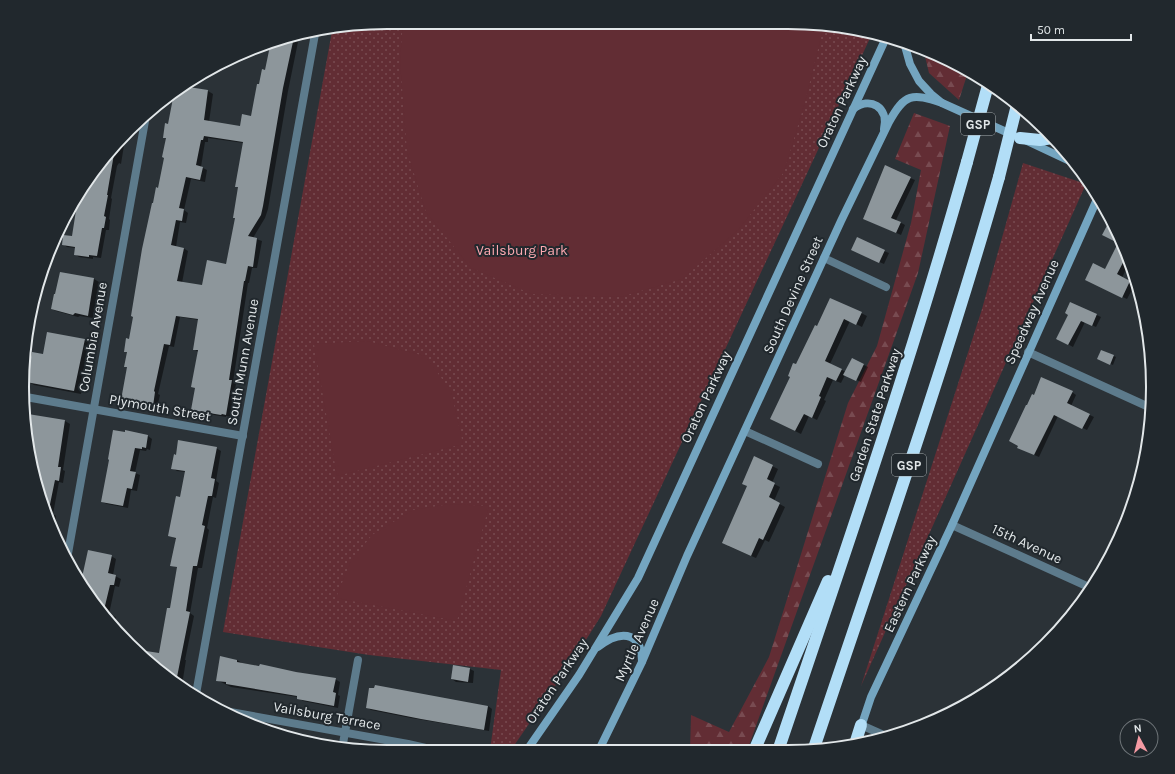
<svg xmlns="http://www.w3.org/2000/svg" width="1175" height="774" font-family="Karla,sans-serif">
	<defs>
		<pattern id="green-dots" width="8" height="8" patternUnits="userSpaceOnUse"><rect width="8" height="8" fill="#622d34"/><path d="M2 2h.1M6 6h.1" fill="none" stroke="#784b51" stroke-width="1.8" stroke-linecap="round"/></pattern>
		<pattern id="forest-firs" width="22" height="20" patternUnits="userSpaceOnUse"><rect width="22" height="20" fill="#622d34"/><path d="M5 1l3.5 6h-7zM16 11l3.5 6h-7z" fill="#784b51"/></pattern>
	</defs>
	<rect width="100%" height="100%" fill="#2b3237"/>
	<g fill="url(#green-dots)">
		<polygon points="387,22 836,25 871,36 601,616 577,654 511,750 490,750 501,670 369,655 223,632 332,31"/>
		<polygon points="1023,163 1086,184 861,686 982,309"/>
	</g>
	<g fill="url(#forest-firs)">
		<polygon points="924,52 949,60 968,72 959,100 929,73"/>
		<polygon points="914,113 950,126 918,273 747,751 690,751 691,715 729,732 769,657 848,403 877,346 911,223 921,170 895,159"/>
	</g>
	<g fill="#622d34">
		<polygon points="403,22 823,25 823,29 805,102 784,172 738,230 682,279 620,297 532,294 471,268 426,212 407,151 400,61"/>
		<polygon points="367,341 425,356 451,391 463,444 337,476 314,344"/>
		<polygon points="450,504 489,506 457,621 336,598 350,563 372,535 413,510"/>
	</g>
	<g fill="#0007" fill-rule="evenodd">
		<path d="M299 37 288 91 268 209 265 218 253 238 262 241 257 268H252L249 283H248L233 382 236 384 230 417 226 416V417L197 412 192 409 196 389 192 386 198 352 194 349 199 320 180 317 174 347 169 346 158 394 160 395 157 408 127 402 122 399 128 367V353L125 351 130 340 165 158 167 139 164 137 169 125 174 100 171 98 172 95 181 87 208 91 213 94 209 122 241 127 252 117 260 85 266 71 272 41ZM208 138 244 143 236 218 226 265 203 287 182 283 188 251 183 248 176 247 180 222 186 223 188 213 184 210 191 179 205 182 207 170 201 167 205 142H208Z"/>
		<polygon points="125,139 121,164 119,163 117,166 111,198 112,199 109,219 110,220 109,230 106,230 101,258 93,257 93,259 79,257 75,254 76,248 67,247 63,244 73,237 78,206 74,205 98,165"/>
		<polygon points="910,178 915,180 896,220 905,225 901,235 869,221"/>
		<polygon points="1111,219 1115,226 1129,262 1122,278 1135,284 1127,299 1090,282 1106,270 1119,243"/>
		<polygon points="884,251 889,253 884,264 857,252"/>
		<polygon points="61,273 94,279 99,282 93,318 80,316 78,317 56,311 52,309"/>
		<polygon points="1070,303 1101,317 1096,327 1085,322 1073,347 1062,341 1069,315"/>
		<polygon points="861,313 867,316 862,327 850,321 830,364 846,372 852,359 868,367 861,382 845,375 841,383 833,380 824,400 826,401 817,420 809,416 801,434 777,422 797,365 816,326"/>
		<polygon points="84,340 91,343 81,394 34,385 27,381 44,356"/>
		<polygon points="1102,351 1116,357 1113,365 1099,359"/>
		<polygon points="1072,392 1076,395 1071,406 1094,417 1087,430 1058,416 1039,457 1023,450"/>
		<polygon points="29,415 65,421 70,424 63,470 65,471 63,483 59,482 53,514 56,516 54,528 34,477 28,419"/>
		<polygon points="126,433 148,436 152,439 150,450 147,449 146,451 140,450 135,473 140,475 137,491 131,490 128,508 107,504 102,502"/>
		<polygon points="216,448 221,451 216,481 219,483 216,498 213,497 207,528 209,530 202,568 198,568 190,613 194,616 185,660 186,660 182,685 145,660 147,652 160,655 171,609 178,568 172,565 176,539 169,535 181,498 186,472 177,471 172,468"/>
		<polygon points="772,466 778,469 772,483 780,487 774,501 785,507 769,542 765,540 756,558 728,546"/>
		<polygon points="111,556 116,559 113,575 121,579 119,587 115,586 109,614 116,617 114,623 84,585"/>
		<polygon points="237,660 242,663 335,679 340,682 338,695 340,696 338,708 303,701 298,697 231,687 217,680"/>
		<polygon points="470,669 474,671 473,683 456,682 452,679"/>
		<polygon points="488,706 492,709 489,731 411,718 371,710 367,707"/>
	</g>
	<g fill="#8d969b" fill-rule="evenodd">
		<path d="M294 37 283 88 263 206 261 215 248 236 257 238 253 267 248 266 245 281H244L229 380H232L226 415 222 414 221 415 191 410 195 388 191 387 198 350H193L198 319 176 316 170 345 164 344 154 391 155 392 153 406 121 400 127 367H124L127 352H124L126 338 129 339 133 317 131 316 142 249 152 203H153L156 187 158 188 164 158 162 157 166 138H163L165 123 168 124 174 93 182 86 208 90 204 120 240 126 242 114 251 116 257 84H259L262 69 265 70 271 41ZM204 136 243 142 235 187H238L233 218H235L226 264 207 260 202 285 177 281 184 248 171 245 176 220 182 221 184 209 179 208 186 177 200 180 203 167 196 165 201 140H203Z"/>
		<polygon points="115,148 107,195 108,195 104,216 106,217 104,228 102,228 97,256 89,255 89,257 74,255 75,247 62,245 63,235 72,236 77,204 75,204 98,165"/>
		<polygon points="885,165 911,177 891,218 901,222 896,233 863,219"/>
		<polygon points="1111,218 1115,226 1127,255 1117,274 1130,281 1122,298 1085,280 1093,263 1105,269 1118,243 1102,235"/>
		<polygon points="857,237 885,250 879,263 851,250"/>
		<polygon points="60,272 94,278 88,316 75,313 73,315 51,309 54,294 55,294"/>
		<polygon points="830,298 862,312 856,325 844,319 825,361 842,369 836,381 827,377 819,396 821,397 812,418 804,414 795,431 770,419 790,377 788,376 793,363 796,364 815,325 817,326"/>
		<polygon points="1070,302 1097,314 1092,326 1081,321 1068,345 1056,339 1068,315 1065,313"/>
		<polygon points="47,332 85,339 74,391 26,382 32,352 43,354"/>
		<polygon points="1101,350 1114,355 1110,365 1097,359"/>
		<polygon points="852,358 864,364 856,381 843,375"/>
		<polygon points="1041,377 1073,391 1067,403 1090,414 1082,429 1054,415 1034,455 1017,448 1018,446 1009,441 1026,405 1027,405 1032,394 1034,395"/>
		<polygon points="28,414 65,420 58,467 61,467 59,481 55,480 48,514 34,481"/>
		<polygon points="113,430 125,432 125,430 148,435 146,448 142,447 142,449 135,448 130,471 136,472 132,489 127,488 123,506 101,502 109,460 108,459"/>
		<polygon points="178,440 217,447 211,478 215,479 212,496 208,496 202,525 205,526 197,566 193,566 186,611 190,612 176,682 144,659 146,651 159,653 167,608 170,608 177,567 170,566 176,538 168,536 176,496 180,497 185,471 171,469 174,454 176,455"/>
		<polygon points="754,456 773,465 767,479 775,483 769,497 780,503 763,540 759,538 751,556 722,543 747,486 742,484"/>
		<polygon points="88,550 112,555 108,573 116,575 114,585 110,585 104,610 81,582"/>
		<polygon points="220,656 237,660 237,662 259,666 260,664 296,672 336,678 333,692 336,693 334,706 297,699 297,696 226,684 226,682 216,681"/>
		<polygon points="453,665 470,668 468,682 451,679"/>
		<polygon points="375,685 488,706 484,730 421,719 366,708 369,688 374,688"/>
	</g>
	<g fill="none" stroke-linecap="round" stroke-linejoin="round">
		<g stroke="#5d7b8c" stroke-width="8">
			<polyline points="824,258 886,287"/>
			<polyline points="1028,352 1151,408"/>
			<polyline points="26,397 243,436"/>
			<polyline points="745,431 818,464"/>
			<polyline points="952,525 1091,588"/>
			<polyline points="67,559 145,121"/>
			<polyline points="196,694 315,34"/>
			<polyline points="219,710 408,744 430,749"/>
			<polyline points="861,725 888,737"/>
			<polyline points="342,749 358,660"/>
		</g>
		<g stroke="#74a5c0" stroke-width="8">
			<polyline points="905,46 910,64 919,81 931,94 942,103 1013,135"/>
			<path d="M853 109C870 96 889 107 884 129"/>
			<polyline points="1027,141 1078,165"/>
			<path d="M598 647C618 631 641 629 642 661"/>
			<polyline points="860,730 871,697 952,525 1098,197"/>
			<polyline points="527,750 579,675 638,578 885,40"/>
			<path d="M599 750 642 662 687 556 841 221 889 122C905 93 912 93 942 103"/>
		</g>
		<g stroke="#b2def7" stroke-width="12">
			<polyline points="1020,138 1040,140 1052,138"/>
			<polyline points="855,744 861,725"/>
			<polyline points="754,751 828,581"/>
			<path d="M778 751C844 556 911 361 967 162"/>
			<path d="M813 751C877 560 944 370 999 177"/>
		</g>
		<g stroke="#b2def7" stroke-width="12">
			<polyline points="967,162 988,85"/>
			<polyline points="999,177 1017,105"/>
		</g>
	</g>
	<g text-anchor="middle" dominant-baseline="central" stroke-width="4" stroke-linejoin="round" paint-order="stroke">
		<g fill="#21282d" stroke="#a8aeb1" stroke-width="1">
			<rect x="961" y="113" width="34" height="22" rx="3"/>
			<rect x="892" y="454" width="34" height="22" rx="3"/>
		</g>
		<g font-size="13" font-weight="bold" fill="#e2e7e9">
			<text x="978" y="124">GSP</text>
			<text x="909" y="465">GSP</text>
		</g>
		<g font-size="14" fill="#e2e7e9" stroke="#21282d">
			<text transform="translate(842 102) rotate(-65)">Oraton Parkway</text>
			<text transform="translate(793 295) rotate(-66)">South Devine Street</text>
			<text transform="translate(1032 312) rotate(-66)">Speedway Avenue</text>
			<text transform="translate(93 337) rotate(-80)">Columbia Avenue</text>
			<text transform="translate(243 362) rotate(-80)">South Munn Avenue</text>
			<text transform="translate(706 397) rotate(-65)">Oraton Parkway</text>
			<text transform="translate(160 408) rotate(10)">Plymouth Street</text>
			<text transform="translate(875 415) rotate(-72)">Garden State Parkway</text>
			<text transform="translate(1027 544) rotate(25)">15th Avenue</text>
			<text transform="translate(910 584) rotate(-65)">Eastern Parkway</text>
			<text transform="translate(637 640) rotate(-66)">Myrtle Avenue</text>
			<text transform="translate(557 681) rotate(-56)">Oraton Parkway</text>
			<text transform="translate(327 716) rotate(10)">Vailsburg Terrace</text>
		</g>
		<g font-size="14" fill="#fea9b1" stroke="#21282d">
			<text x="522" y="250">Vailsburg Park</text>
		</g>
	</g>
	<path d="M0 0H1175V774H0ZM387 29H788A358 358 0 0 1 1146 387V387A358 358 0 0 1 788 745H387A358 358 0 0 1 29 387V387A358 358 0 0 1 387 29Z" fill="#21282d" fill-rule="evenodd"/>
	<path fill="none" stroke="#e2e7e9" stroke-width="2" d="M387 29H788A358 358 0 0 1 1146 387V387A358 358 0 0 1 788 745H387A358 358 0 0 1 29 387V387A358 358 0 0 1 387 29Z"/>
	<g transform="translate(1139 738) rotate(353)"><circle r="19" fill="#21282d" stroke="#6e7478"/>
	<path d="M0-3L7 15L0 10L-7 15Z" fill="#f49aa3"/>
	<text y="-6" font-size="11" font-weight="bold" text-anchor="middle" fill="#e2e7e9">N</text>
	</g>
	<path d="M1031 34v6h100v-6" fill="none" stroke="#e2e7e9" stroke-width="2"/>
	<text x="1037" y="34" font-size="12" fill="#e2e7e9" stroke="#21282d" stroke-width="3" paint-order="stroke">50 m</text>
</svg>
